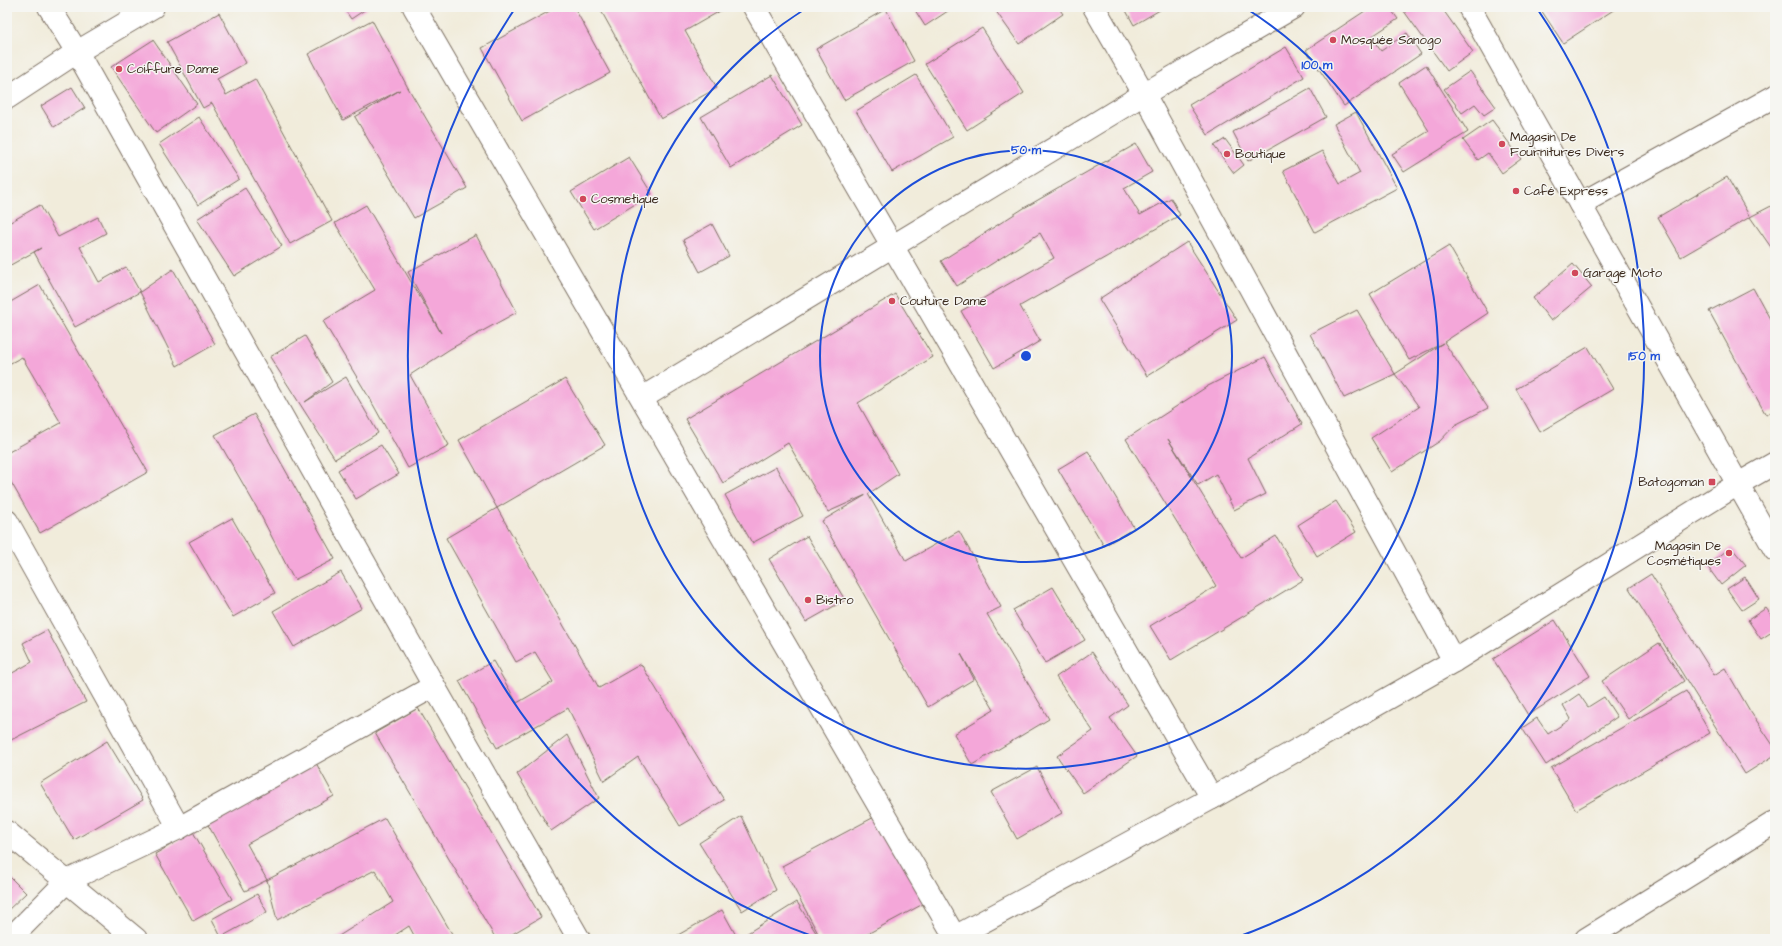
<svg xmlns="http://www.w3.org/2000/svg" width="1782" height="946" font-family="'Architects Daughter',sans-serif">
	<rect width="100%" height="100%" fill="#f6f6f2"/>
	<filter id="ink" filterUnits="userSpaceOnUse"><feTurbulence type="fractalNoise" baseFrequency=".025" numOctaves="2"/><feDisplacementMap in="SourceGraphic" scale="8" xChannelSelector="R" yChannelSelector="G"/><feConvolveMatrix kernelMatrix="1 2 1 2 8 2 1 2 1" color-interpolation-filters="sRGB"/></filter>
	<filter id="wash" filterUnits="userSpaceOnUse"><feTurbulence type="fractalNoise" baseFrequency=".012" numOctaves="4" result="noise"/><feDisplacementMap in="SourceGraphic" scale="16" xChannelSelector="R" yChannelSelector="G"/><feGaussianBlur stdDeviation="0.9" result="paint"/><feColorMatrix in="noise" values="0 0 0 0 0 0 0 0 0 0 0 0 0 0 0 0 0 1.4 0 .05"/><feComposite in="paint" operator="in"/></filter>
	<g filter="url(#wash)">
		<rect width="100%" height="100%" fill="#f1ecdb"/>
		<g id="blocks">
			<g fill="#f4a7d9">
				<polygon points="343,7 369,7 351,19"/>
				<polygon points="557,7 574,7 610,73 522,121 482,48"/>
				<polygon points="599,7 727,7 685,31 717,88 661,119"/>
				<polygon points="913,7 954,7 925,26"/>
				<polygon points="993,7 1058,7 1063,14 1019,44"/>
				<polygon points="1124,7 1165,7 1134,25"/>
				<polygon points="1371,7 1389,7 1398,19 1371,37 1381,51 1407,33 1421,54 1344,106 1306,50"/>
				<polygon points="1401,7 1441,7 1473,52 1447,71"/>
				<polygon points="1539,7 1618,7 1563,43"/>
				<polygon points="886,9 914,61 844,100 816,49"/>
				<polygon points="219,13 246,63 217,79 226,95 255,79 332,221 290,244 212,103 203,108 167,42"/>
				<polygon points="372,20 407,86 467,188 414,218 355,117 400,90 343,120 308,54"/>
				<polygon points="982,28 1024,93 967,130 925,64"/>
				<polygon points="153,40 197,104 156,133 111,67"/>
				<polygon points="1286,47 1304,77 1208,135 1189,105"/>
				<polygon points="1426,65 1468,132 1404,172 1392,154 1429,131 1399,83"/>
				<polygon points="1470,71 1496,107 1484,115 1475,104 1462,113 1444,89"/>
				<polygon points="772,75 802,125 731,168 701,117"/>
				<polygon points="916,75 953,137 892,172 856,111"/>
				<polygon points="72,87 85,108 54,127 41,106"/>
				<polygon points="1310,88 1326,117 1248,161 1233,132"/>
				<polygon points="1356,112 1397,188 1315,232 1283,171 1322,151 1340,184 1360,173 1334,124"/>
				<polygon points="199,117 239,179 198,205 159,144"/>
				<polygon points="1492,120 1521,159 1502,173 1488,153 1478,160 1463,140"/>
				<polygon points="1225,139 1244,165 1234,173 1214,146"/>
				<polygon points="1136,144 1152,172 1124,188 1140,215 1171,198 1180,215 1020,306 1040,341 994,368 961,311 1054,258 1040,233 957,286 941,261 1024,208"/>
				<polygon points="629,157 652,194 594,229 571,192"/>
				<polygon points="1727,177 1750,217 1681,257 1658,217"/>
				<polygon points="245,188 282,246 234,276 197,219"/>
				<polygon points="1775,204 1775,253 1750,217"/>
				<polygon points="40,205 58,237 98,217 106,233 80,247 99,282 126,267 140,292 75,327 34,252 41,248 7,267 7,224"/>
				<polygon points="366,205 441,333 408,272 476,235 517,312 450,349 410,375 449,445 408,468 370,399 323,321 375,290 335,223"/>
				<polygon points="712,224 729,256 700,272 683,240"/>
				<polygon points="1187,242 1237,320 1147,376 1099,299"/>
				<polygon points="1449,246 1488,313 1444,342 1488,408 1455,425 1440,441 1392,472 1371,438 1419,407 1395,374 1443,343 1409,360 1370,294"/>
				<polygon points="1573,264 1592,287 1551,321 1533,298"/>
				<polygon points="173,269 215,344 177,366 140,292"/>
				<polygon points="40,285 148,472 40,533 7,475 7,453 61,423 22,357 7,365 7,304"/>
				<polygon points="1753,288 1775,328 1775,410 1766,415 1709,311"/>
				<polygon points="895,294 933,357 858,403 898,474 868,494 906,561 959,531 1001,607 987,614 1049,719 972,765 954,734 994,710 961,654 974,679 928,707 822,521 866,495 828,512 788,443 723,483 685,419"/>
				<polygon points="1357,310 1395,374 1344,398 1310,334"/>
				<polygon points="305,336 332,382 305,402 346,377 378,433 335,459 270,357"/>
				<polygon points="1588,347 1613,389 1540,432 1516,389"/>
				<polygon points="1265,357 1302,424 1248,458 1266,494 1234,510 1216,474 1198,485 1168,439 1241,558 1276,536 1303,580 1171,660 1150,626 1216,586 1126,439 1208,386"/>
				<polygon points="565,379 605,445 497,508 599,688 641,664 724,800 680,826 638,757 604,781 568,708 497,748 459,681 493,661 517,703 553,682 535,652 516,662 446,538 497,508 459,440"/>
				<polygon points="254,414 335,559 294,580 258,510 215,435"/>
				<polygon points="381,445 399,474 356,499 338,470"/>
				<polygon points="1088,451 1134,528 1104,546 1058,469"/>
				<polygon points="776,467 803,516 752,543 725,495"/>
				<polygon points="1336,501 1356,532 1317,556 1298,525"/>
				<polygon points="232,518 275,593 233,617 189,542"/>
				<polygon points="807,536 845,600 806,622 769,559"/>
				<polygon points="1731,547 1746,565 1721,585 1707,566"/>
				<polygon points="341,572 362,608 294,647 273,611"/>
				<polygon points="1651,574 1714,675 1725,668 1750,711 1775,748 1775,755 1745,774 1629,588"/>
				<polygon points="1745,577 1759,599 1742,610 1727,589"/>
				<polygon points="1053,587 1085,640 1045,663 1013,610"/>
				<polygon points="1766,608 1775,620 1775,630 1761,639 1748,620"/>
				<polygon points="1555,620 1590,676 1528,715 1493,659"/>
				<polygon points="47,630 86,702 7,742 7,676 32,662 23,643"/>
				<polygon points="1659,643 1684,681 1628,719 1602,681"/>
				<polygon points="1092,652 1128,705 1110,718 1137,756 1083,793 1057,756 1093,731 1056,677"/>
				<polygon points="1686,691 1710,733 1576,810 1551,768"/>
				<polygon points="1579,694 1588,707 1604,697 1617,717 1546,765 1522,728 1537,718 1548,734 1571,719 1563,705"/>
				<polygon points="418,708 541,917 504,939 496,939 375,733"/>
				<polygon points="567,735 599,798 551,831 517,774"/>
				<polygon points="107,741 143,800 74,840 40,783"/>
				<polygon points="316,763 334,796 247,844 267,880 245,891 207,823"/>
				<polygon points="1037,767 1062,813 1017,839 991,792"/>
				<polygon points="878,815 925,903 858,939 821,939 782,866"/>
				<polygon points="741,816 776,890 742,911 699,843"/>
				<polygon points="385,818 455,939 416,939 409,926 389,939 334,939 393,902 375,870 277,920 267,880"/>
				<polygon points="193,832 232,899 193,921 155,854"/>
				<polygon points="7,874 26,893 7,911"/>
				<polygon points="257,894 267,912 221,937 212,919"/>
				<polygon points="797,902 818,936 814,939 749,939 746,934"/>
				<polygon points="722,910 738,939 671,939"/>
			</g>
		</g>
	</g>
	<g filter="url(#ink)">
		<use href="#blocks" fill-opacity="0" stroke="#7b6e60" stroke-width="1"/>
		<g fill="none" stroke-linecap="round" stroke-linejoin="round">
			<g stroke="#7b6e60" stroke-width="24">
				<g id="minor">
					<polyline points="49,7 77,52 434,686 579,939"/>
					<polyline points="414,7 955,937"/>
					<polyline points="754,7 1212,798"/>
					<polyline points="1094,7 1144,94 1454,661"/>
					<polyline points="7,98 77,52 153,7"/>
					<polyline points="1580,204 1775,96"/>
					<polyline points="642,398 1144,94 1294,7"/>
					<polyline points="7,521 179,828"/>
					<polyline points="10,939 67,881 179,828 434,686"/>
					<polyline points="951,939 1212,798 1454,661 1738,484 1775,463"/>
					<polyline points="1586,939 1775,822"/>
				</g>
			</g>
			<g stroke="#7b6e60" stroke-width="24">
				<g id="tertiary">
					<polyline points="1469,7 1775,550"/>
					<polyline points="7,832 136,939"/>
				</g>
			</g>
			<use href="#minor" stroke="#fff" stroke-width="22"/>
			<use href="#tertiary" stroke="#fff" stroke-width="22"/>
		</g>
	</g>
	<g fill="none" stroke="#1d4ed8" stroke-width="2">
		<circle cx="1026" cy="356" r="206"/>
		<path d="M1247 9A412 412 0 1 1 805 9"/>
		<path d="M820 939A618 618 0 0 1 514 10M1538 10A618 618 0 0 1 1232 939"/>
	</g>
	<g fill="#d1495b" stroke="#f6f6f2" stroke-width="1.5">
		<circle cx="1333" cy="40" r="4"/>
		<circle cx="119" cy="69" r="4"/>
		<circle cx="1502" cy="144" r="4"/>
		<circle cx="1227" cy="154" r="4"/>
		<circle cx="1516" cy="191" r="4"/>
		<circle cx="583" cy="199" r="4"/>
		<circle cx="1575" cy="273" r="4"/>
		<circle cx="892" cy="301" r="4"/>
		<rect x="1708" y="478" width="8" height="8" rx="2"/>
		<circle cx="1729" cy="553" r="4"/>
		<circle cx="808" cy="600" r="4"/>
	</g>
	<g text-anchor="middle" dominant-baseline="central" stroke-width="3" stroke-linejoin="round" paint-order="stroke">
		<g font-size="13" fill="#3b2a1e" stroke="#f6f6f2" text-anchor="start">
			<text x="1341" y="40">Mosquée Sanogo</text>
			<text x="127" y="69">Coiffure Dame</text>
			<text x="1510" y="137">Magasin De<tspan x="1510" dy="15">Fournitures Divers</tspan></text>
			<text x="1235" y="154">Boutique</text>
			<text x="1524" y="191">Café Express</text>
			<text x="591" y="199">Cosmetique</text>
			<text x="1583" y="273">Garage Moto</text>
			<text x="900" y="301">Couture Dame</text>
			<text x="1704" y="482" text-anchor="end">Batogoman</text>
			<text x="1721" y="546" text-anchor="end">Magasin De<tspan x="1721" dy="15">Cosmétiques</tspan></text>
			<text x="816" y="600">Bistro</text>
		</g>
	</g>
	<circle cx="1026" cy="356" r="6" fill="#1d4ed8" stroke="#f6f6f2" stroke-width="2"/>
	<g font-size="12" text-anchor="middle" font-weight="bold" fill="#1d4ed8" stroke="#f6f6f2" stroke-width="3" stroke-linejoin="round" paint-order="stroke">
		<text x="1317" y="69">100 m</text>
		<text x="1026" y="154">50 m</text>
		<text x="1644" y="360">150 m</text>
	</g>
	<rect width="1782" height="946" fill="none" stroke="#f6f6f2" stroke-width="24"/>
</svg>
